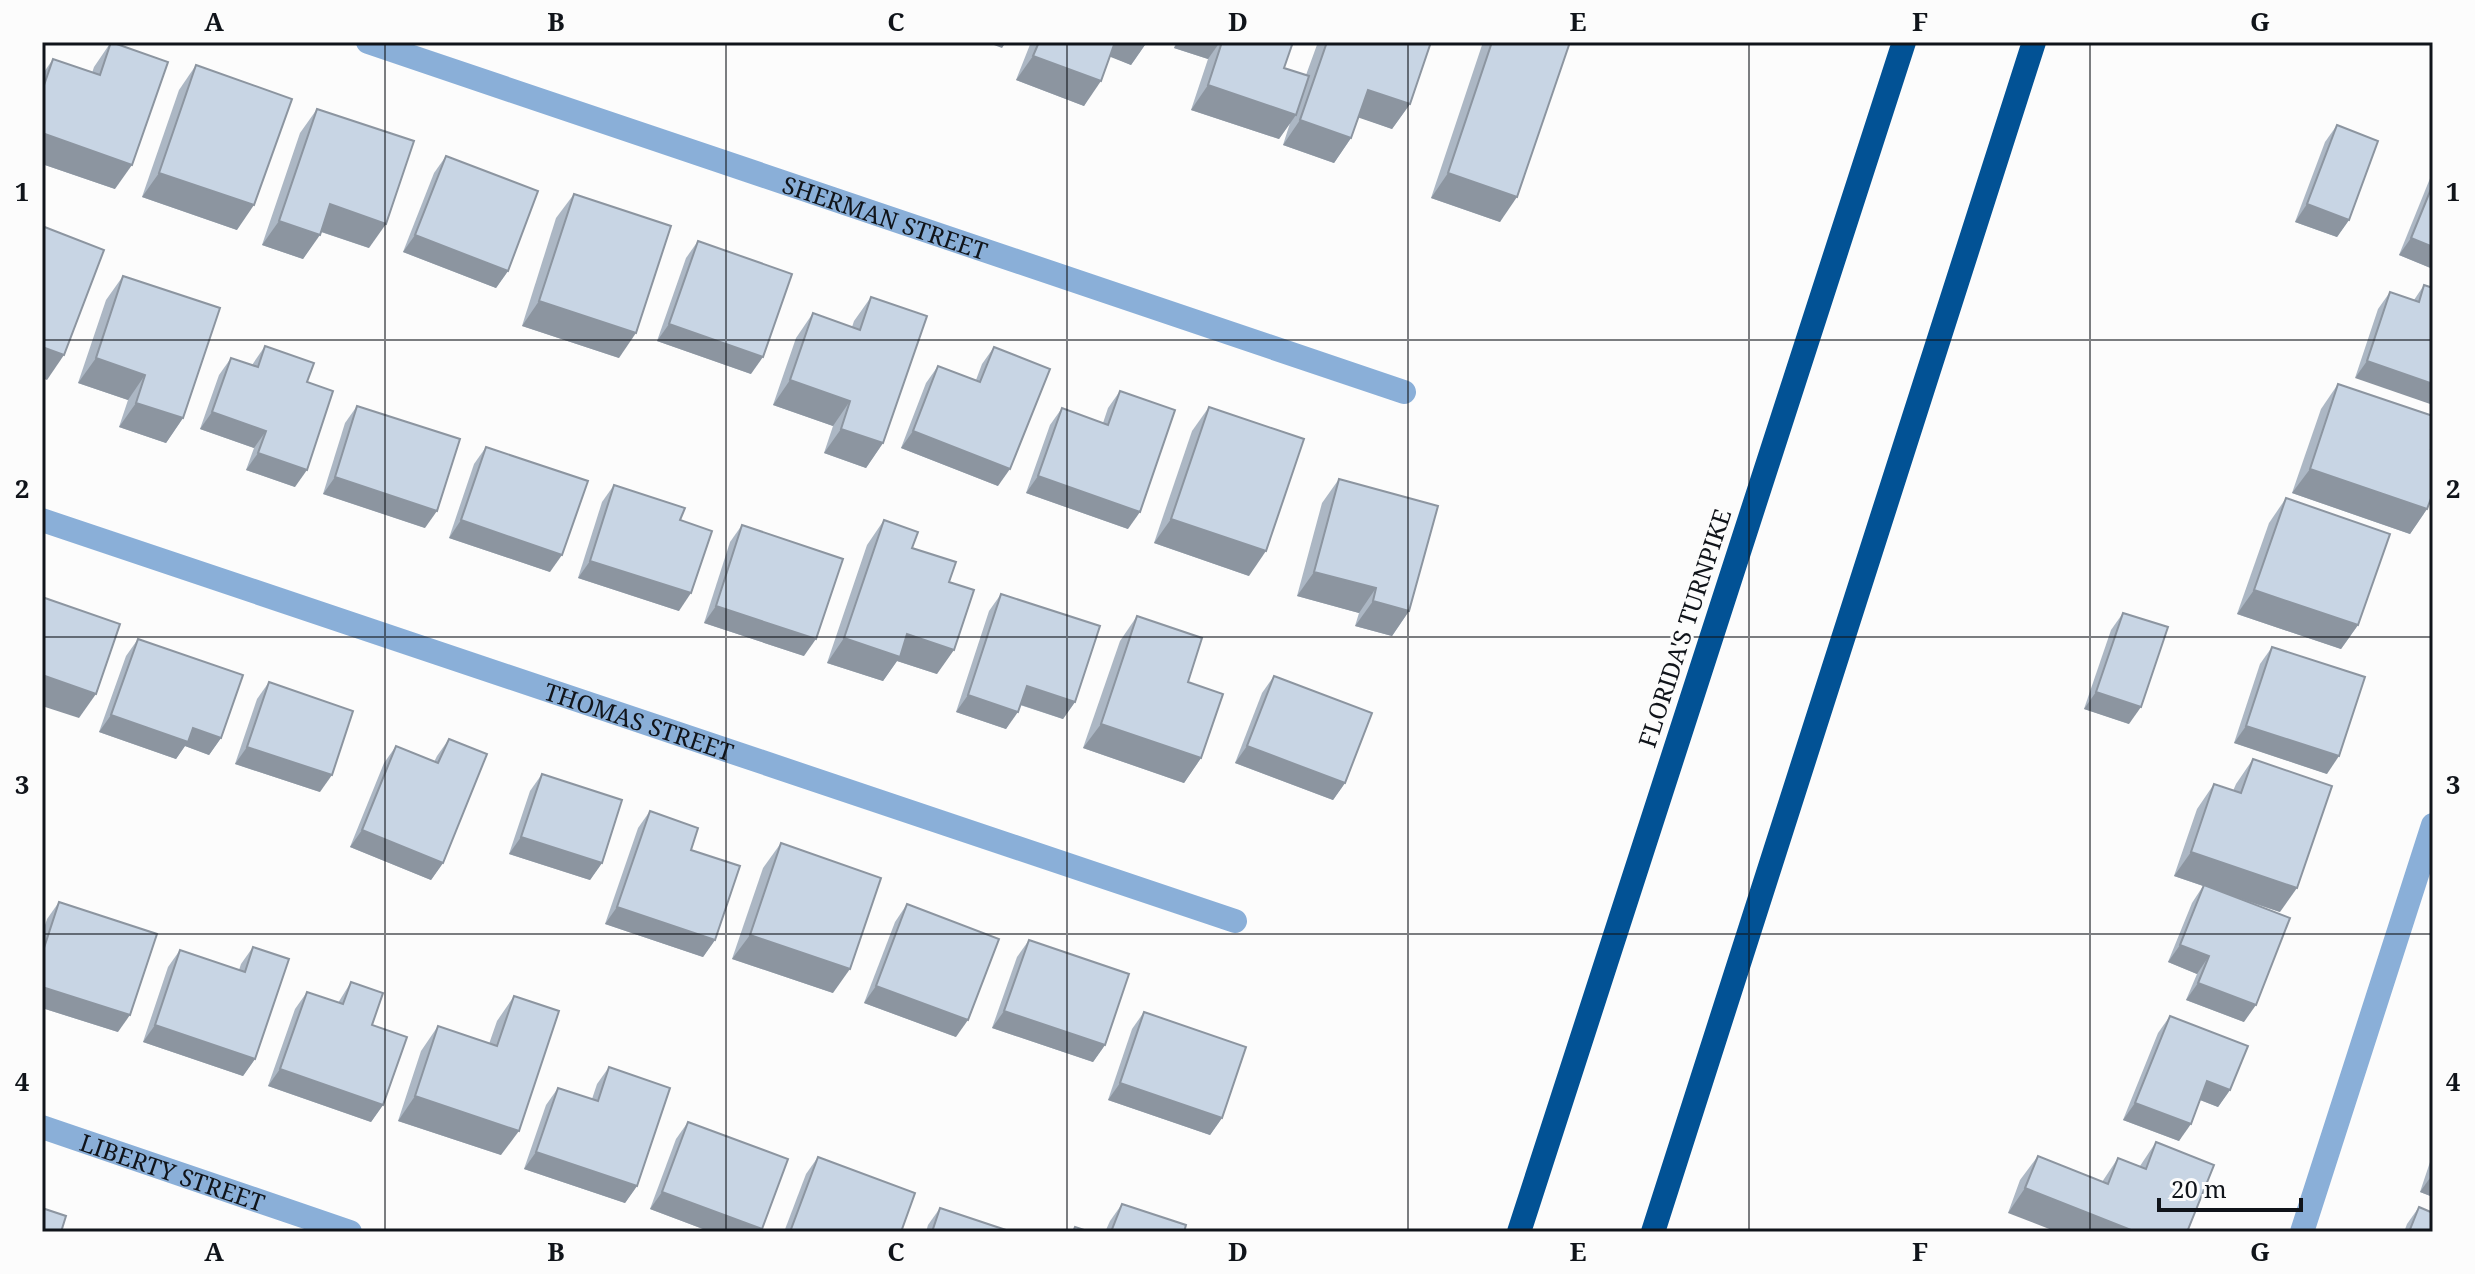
<svg xmlns="http://www.w3.org/2000/svg" width="2475" height="1274" font-family="'Noto Serif',serif">
	<rect width="100%" height="100%" fill="#fcfcfc"/>
	<g fill="none" stroke-linecap="round" stroke-linejoin="round">
		<g stroke="#8aafd8" stroke-width="24">
			<path id="s1" d="M368 42 1404 392"/>
			<path id="s2" d="M42 520 1235 921"/>
			<path id="s3" d="M42 1127 350 1232"/>
			<polyline points="2302,1232 2433,825"/>
		</g>
		<g stroke="#025295" stroke-width="24">
			<polyline points="1519,1232 1904,42"/>
			<polyline points="1653,1232 2034,42"/>
		</g>
	</g>
	<g fill="#acb7c4">
		<polygon points="111,42 115,189 42,164 42,75 53,59 92,73 94,67"/>
		<polygon points="1031,42 1147,42 1131,65 1110,56 1084,106 1016,80"/>
		<polygon points="1176,42 1293,42 1284,68 1306,75 1318,42 1431,42 1410,104 1392,129 1359,117 1351,138 1334,163 1283,145 1290,123 1279,139 1191,110 1208,59 1174,48"/>
		<polygon points="1483,42 1570,42 1500,222 1431,198"/>
		<polygon points="196,65 237,230 142,197 179,90"/>
		<polygon points="317,109 369,248 321,232 303,259 262,245 300,133"/>
		<polygon points="2337,125 2349,220 2337,237 2295,222 2325,142"/>
		<polygon points="446,156 508,271 496,288 403,252 434,173"/>
		<polygon points="2433,171 2433,269 2399,255"/>
		<polygon points="574,194 619,358 522,326 556,218"/>
		<polygon points="698,241 751,374 657,341 686,258"/>
		<polygon points="123,276 183,418 166,443 119,427 128,400 78,383 106,300"/>
		<polygon points="2424,285 2433,288 2355,378 2378,309 2390,292 2414,300"/>
		<polygon points="871,297 883,443 866,468 824,453 833,426 773,405 796,338 813,313 852,327 854,321"/>
		<polygon points="265,346 307,382 295,487 246,470 254,448 200,429 219,375 231,358 252,365"/>
		<polygon points="994,347 998,486 901,448 926,383 938,366 976,380 982,364"/>
		<polygon points="2338,384 2431,449 2427,509 2410,534 2292,493 2321,409"/>
		<polygon points="1120,391 1128,529 1026,493 1050,425 1062,408 1103,423 1108,408"/>
		<polygon points="357,406 425,528 323,494 345,423"/>
		<polygon points="1209,407 1249,576 1154,543 1192,431"/>
		<polygon points="486,447 550,572 449,538 474,464"/>
		<polygon points="1339,479 1409,611 1392,636 1355,626 1359,613 1297,596 1322,503"/>
		<polygon points="614,485 680,520 679,611 578,578 602,502"/>
		<polygon points="2286,498 2358,625 2341,649 2237,614 2269,523"/>
		<polygon points="884,520 949,582 937,674 897,661 883,681 827,663 867,545"/>
		<polygon points="742,525 804,656 704,623 730,542"/>
		<polygon points="1001,594 1075,702 1063,719 1020,705 1006,729 956,712 989,611"/>
		<polygon points="2123,613 2129,724 2084,709 2111,630"/>
		<polygon points="1137,616 1188,682 1201,758 1184,783 1083,748 1120,641"/>
		<polygon points="138,639 221,738 209,755 185,746 176,759 99,732 126,656"/>
		<polygon points="2272,647 2327,774 2234,743 2260,664"/>
		<polygon points="1274,676 1345,783 1333,800 1235,763 1262,693"/>
		<polygon points="269,682 320,792 235,764 257,699"/>
		<polygon points="449,739 443,863 431,880 350,847 384,763 396,746 434,762 437,756"/>
		<polygon points="2253,759 2280,912 2222,893 2244,1022 2186,1000 2197,974 2168,962 2192,903 2203,886 2174,876 2197,809 2214,784 2233,791 2236,784"/>
		<polygon points="542,774 602,863 590,880 509,854 530,791"/>
		<polygon points="650,811 691,850 715,940 703,957 605,924 638,828"/>
		<polygon points="781,843 833,993 732,959 763,868"/>
		<polygon points="59,902 118,1032 42,1008 42,934 47,919"/>
		<polygon points="907,904 956,1037 864,1003 895,922"/>
		<polygon points="1029,940 1105,1045 1093,1062 992,1028 1017,957"/>
		<polygon points="253,947 255,1059 243,1076 143,1042 168,967 180,950 239,970 241,964"/>
		<polygon points="351,982 372,1025 383,1105 371,1122 268,1086 295,1009 307,992 338,1003"/>
		<polygon points="514,996 501,1155 398,1121 421,1051 438,1026 489,1044 497,1021"/>
		<polygon points="1144,1012 1222,1118 1210,1135 1108,1100 1132,1029"/>
		<polygon points="2170,1016 2230,1090 2218,1107 2200,1100 2179,1141 2123,1120 2158,1033"/>
		<polygon points="609,1067 637,1186 625,1203 524,1169 546,1105 558,1088 592,1099 597,1084"/>
		<polygon points="688,1122 762,1229 760,1232 711,1232 650,1209 676,1139"/>
		<polygon points="2156,1142 2214,1165 2008,1213 2020,1180 2038,1156 2102,1182 2118,1158 2140,1166"/>
		<polygon points="2433,1153 2433,1197 2420,1192"/>
		<polygon points="818,1157 901,1232 784,1232 806,1174"/>
		<polygon points="1122,1204 1184,1232 1105,1232 1110,1221"/>
		<polygon points="2419,1207 2433,1232 2404,1232 2407,1224"/>
		<polygon points="940,1208 1012,1232 926,1232 928,1225"/>
	</g>
	<g fill="#8c95a0">
		<polygon points="986,42 1006,42 1002,48"/>
		<polygon points="1111,42 1147,42 1131,65 1103,54"/>
		<polygon points="1178,42 1220,42 1208,59 1174,48"/>
		<polygon points="1033,56 1101,81 1084,106 1016,80"/>
		<polygon points="1208,85 1296,115 1279,139 1191,110"/>
		<polygon points="1368,90 1410,104 1392,129 1351,115"/>
		<polygon points="1300,120 1351,138 1334,163 1283,145"/>
		<polygon points="42,133 132,165 115,189 42,164"/>
		<polygon points="159,173 254,205 237,230 142,197"/>
		<polygon points="1448,173 1517,197 1500,222 1431,198"/>
		<polygon points="330,204 386,224 369,248 313,229"/>
		<polygon points="2307,204 2349,220 2337,237 2295,222"/>
		<polygon points="279,221 320,235 303,259 262,245"/>
		<polygon points="415,235 508,271 496,288 403,252"/>
		<polygon points="2411,238 2433,247 2433,269 2399,255"/>
		<polygon points="539,301 636,333 619,358 522,326"/>
		<polygon points="669,324 763,357 751,374 657,341"/>
		<polygon points="42,347 64,355 47,380 42,378"/>
		<polygon points="96,358 145,375 128,400 78,383"/>
		<polygon points="2367,361 2433,384 2433,405 2355,378"/>
		<polygon points="790,380 850,401 833,426 773,405"/>
		<polygon points="136,403 183,418 166,443 119,427"/>
		<polygon points="212,412 266,431 254,448 200,429"/>
		<polygon points="841,429 883,443 866,468 824,453"/>
		<polygon points="913,431 1010,469 998,486 901,448"/>
		<polygon points="258,453 307,470 295,487 246,470"/>
		<polygon points="2310,469 2427,509 2410,534 2292,493"/>
		<polygon points="1038,476 1140,512 1128,529 1026,493"/>
		<polygon points="335,477 437,511 425,528 323,494"/>
		<polygon points="1171,519 1266,551 1249,576 1154,543"/>
		<polygon points="461,520 562,555 550,572 449,538"/>
		<polygon points="590,561 691,593 679,611 578,578"/>
		<polygon points="1314,572 1376,588 1359,613 1297,596"/>
		<polygon points="2254,590 2358,625 2341,649 2237,614"/>
		<polygon points="1373,601 1409,611 1392,636 1355,626"/>
		<polygon points="716,606 816,639 804,656 704,623"/>
		<polygon points="907,634 954,650 937,674 897,661 883,681 827,663 844,638"/>
		<polygon points="42,675 96,694 79,718 42,706"/>
		<polygon points="1027,686 1075,702 1063,719 1015,703"/>
		<polygon points="2096,692 2141,707 2129,724 2084,709"/>
		<polygon points="968,695 1018,712 1006,729 956,712"/>
		<polygon points="111,715 193,728 221,738 209,755 185,746 176,759 99,732"/>
		<polygon points="1101,724 1201,758 1184,783 1083,748"/>
		<polygon points="2246,726 2339,756 2327,774 2234,743"/>
		<polygon points="1247,746 1345,783 1333,800 1235,763"/>
		<polygon points="247,747 332,775 320,792 235,764"/>
		<polygon points="362,830 443,863 431,880 350,847"/>
		<polygon points="521,837 602,863 590,880 509,854"/>
		<polygon points="2191,852 2297,888 2280,912 2174,876"/>
		<polygon points="617,907 715,940 703,957 605,924"/>
		<polygon points="750,935 850,969 833,993 732,959"/>
		<polygon points="2180,945 2209,956 2197,974 2168,962"/>
		<polygon points="2198,983 2256,1005 2244,1022 2186,1000"/>
		<polygon points="876,986 968,1020 956,1037 864,1003"/>
		<polygon points="42,987 130,1015 118,1032 42,1008"/>
		<polygon points="1004,1011 1105,1045 1093,1062 992,1028"/>
		<polygon points="155,1025 255,1059 243,1076 143,1042"/>
		<polygon points="280,1069 383,1105 371,1122 268,1086"/>
		<polygon points="2207,1081 2230,1090 2218,1107 2195,1098"/>
		<polygon points="1120,1083 1222,1118 1210,1135 1108,1100"/>
		<polygon points="415,1096 519,1131 501,1155 398,1121"/>
		<polygon points="2135,1103 2191,1124 2179,1141 2123,1120"/>
		<polygon points="536,1152 637,1186 625,1203 524,1169"/>
		<polygon points="2432,1175 2433,1176 2433,1197 2420,1192"/>
		<polygon points="2025,1188 2136,1232 2057,1232 2008,1213"/>
		<polygon points="662,1192 762,1229 760,1232 711,1232 650,1209"/>
	</g>
	<g fill="#c8d5e4" stroke="#8c95a0" stroke-width="2">
		<polygon points="111,42 168,62 132,165 42,133 42,91 53,59 100,75"/>
		<polygon points="1039,42 1115,42 1101,81 1033,56"/>
		<polygon points="1222,42 1293,42 1284,68 1309,76 1296,115 1208,85"/>
		<polygon points="1327,42 1431,42 1410,104 1368,90 1351,138 1300,120"/>
		<polygon points="1492,42 1570,42 1517,197 1448,173"/>
		<polygon points="196,65 292,99 254,205 159,173"/>
		<polygon points="317,109 414,141 386,224 330,204 320,235 279,221"/>
		<polygon points="2337,125 2378,141 2349,220 2307,204"/>
		<polygon points="446,156 538,191 508,271 415,235"/>
		<polygon points="2433,184 2433,247 2411,238"/>
		<polygon points="574,194 671,226 636,333 539,301"/>
		<polygon points="42,226 104,250 64,355 42,347"/>
		<polygon points="698,241 792,274 763,357 669,324"/>
		<polygon points="123,276 220,308 183,418 136,403 145,375 96,358"/>
		<polygon points="2424,285 2433,288 2433,384 2367,361 2390,292 2419,302"/>
		<polygon points="871,297 927,316 883,443 841,429 850,401 790,380 813,313 860,330"/>
		<polygon points="265,346 314,363 307,382 333,391 307,470 258,453 266,431 212,412 231,358 258,367"/>
		<polygon points="994,347 1050,369 1010,469 913,431 938,366 980,382"/>
		<polygon points="2338,384 2433,416 2433,442 2431,449 2433,449 2433,493 2427,509 2310,469"/>
		<polygon points="1120,391 1175,410 1140,512 1038,476 1062,408 1108,425"/>
		<polygon points="357,406 460,439 437,511 335,477"/>
		<polygon points="1209,407 1304,439 1266,551 1171,519"/>
		<polygon points="486,447 588,481 562,555 461,520"/>
		<polygon points="1339,479 1438,506 1409,611 1373,601 1376,588 1314,572"/>
		<polygon points="614,485 685,508 680,520 712,531 691,593 590,561"/>
		<polygon points="2286,498 2390,534 2358,625 2254,590"/>
		<polygon points="884,520 918,532 912,548 956,562 949,582 974,590 954,650 907,634 900,657 844,638"/>
		<polygon points="742,525 843,559 816,639 716,606"/>
		<polygon points="1001,594 1100,626 1075,702 1027,686 1018,712 968,695"/>
		<polygon points="42,597 120,624 96,694 42,675"/>
		<polygon points="2123,613 2168,627 2141,707 2096,692"/>
		<polygon points="1137,616 1202,638 1188,682 1223,694 1201,758 1101,724"/>
		<polygon points="138,639 243,675 221,738 193,728 188,742 111,715"/>
		<polygon points="2272,647 2365,677 2339,756 2246,726"/>
		<polygon points="1274,676 1372,713 1345,783 1247,746"/>
		<polygon points="269,682 353,711 332,775 247,747"/>
		<polygon points="449,739 487,754 443,863 362,830 396,746 438,763"/>
		<polygon points="2253,759 2332,786 2297,888 2191,852 2214,784 2241,793"/>
		<polygon points="542,774 622,800 602,863 521,837"/>
		<polygon points="650,811 698,828 691,850 740,866 715,940 617,907"/>
		<polygon points="781,843 881,878 850,969 750,935"/>
		<polygon points="2204,885 2290,918 2256,1005 2198,983 2209,956 2180,945"/>
		<polygon points="59,902 157,934 130,1015 42,987 42,954"/>
		<polygon points="907,904 999,939 968,1020 876,986"/>
		<polygon points="1029,940 1129,974 1105,1045 1004,1011"/>
		<polygon points="253,947 289,959 255,1059 155,1025 180,950 245,972"/>
		<polygon points="351,982 383,993 372,1025 407,1037 383,1105 280,1069 307,992 343,1004"/>
		<polygon points="514,996 559,1011 519,1131 415,1096 438,1026 497,1046"/>
		<polygon points="1144,1012 1246,1047 1222,1118 1120,1083"/>
		<polygon points="2170,1016 2248,1046 2230,1090 2207,1081 2191,1124 2135,1103"/>
		<polygon points="609,1067 670,1088 637,1186 536,1152 558,1088 598,1101"/>
		<polygon points="688,1122 788,1159 762,1229 662,1192"/>
		<polygon points="2156,1142 2214,1165 2187,1232 2136,1232 2025,1188 2038,1156 2108,1184 2118,1158 2146,1169"/>
		<polygon points="818,1157 915,1193 901,1232 790,1232"/>
		<polygon points="1122,1204 1186,1225 1184,1232 1111,1232"/>
		<polygon points="2419,1207 2433,1213 2433,1232 2409,1232"/>
		<polygon points="42,1208 66,1216 61,1232 42,1232"/>
		<polygon points="940,1208 1012,1232 932,1232"/>
		<polygon points="1075,1227 1090,1232 1073,1232"/>
	</g>
	<path fill="none" stroke="#10141a" stroke-width="2" stroke-opacity="0.55" d="M385 42V1232M726 42V1232M1067 42V1232M1408 42V1232M1749 42V1232M2090 42V1232M42 340H2433M42 637H2433M42 934H2433"/>
	<g text-anchor="middle" dominant-baseline="central" stroke-width="6" stroke-linejoin="round" paint-order="stroke">
		<g font-size="24" fill="#10141a" stroke="#fcfcfc">
			<text stroke="none"><textPath href="#s1" startOffset="546">SHERMAN STREET</textPath></text>
			<text transform="translate(1684 628) rotate(-72)">FLORIDA'S TURNPIKE</text>
			<text stroke="none"><textPath href="#s2" startOffset="630">THOMAS STREET</textPath></text>
			<text stroke="none"><textPath href="#s3" startOffset="138">LIBERTY STREET</textPath></text>
		</g>
	</g>
	<rect width="2475" height="1274" fill="none" stroke="#fcfcfc" stroke-width="88"/>
	<path d="M2159 1198v12h142v-12" fill="none" stroke="#10141a" stroke-width="4"/>
	<text x="2171" y="1198" font-size="24" fill="#10141a" stroke="#fcfcfc" stroke-width="6" paint-order="stroke">20 m</text>
	<rect x="44" y="44" width="2387" height="1186" fill="none" stroke="#10141a" stroke-width="3"/>
	<g font-size="26" text-anchor="middle" font-weight="bold" fill="#10141a">
		<text x="214" y="31">A</text>
		<text x="556" y="31">B</text>
		<text x="896" y="31">C</text>
		<text x="1238" y="31">D</text>
		<text x="1578" y="31">E</text>
		<text x="1920" y="31">F</text>
		<text x="2260" y="31">G</text>
		<text x="22" y="201">1</text>
		<text x="2453" y="201">1</text>
		<text x="22" y="498">2</text>
		<text x="2453" y="498">2</text>
		<text x="22" y="794">3</text>
		<text x="2453" y="794">3</text>
		<text x="22" y="1091">4</text>
		<text x="2453" y="1091">4</text>
		<text x="214" y="1261">A</text>
		<text x="556" y="1261">B</text>
		<text x="896" y="1261">C</text>
		<text x="1238" y="1261">D</text>
		<text x="1578" y="1261">E</text>
		<text x="1920" y="1261">F</text>
		<text x="2260" y="1261">G</text>
	</g>
</svg>
